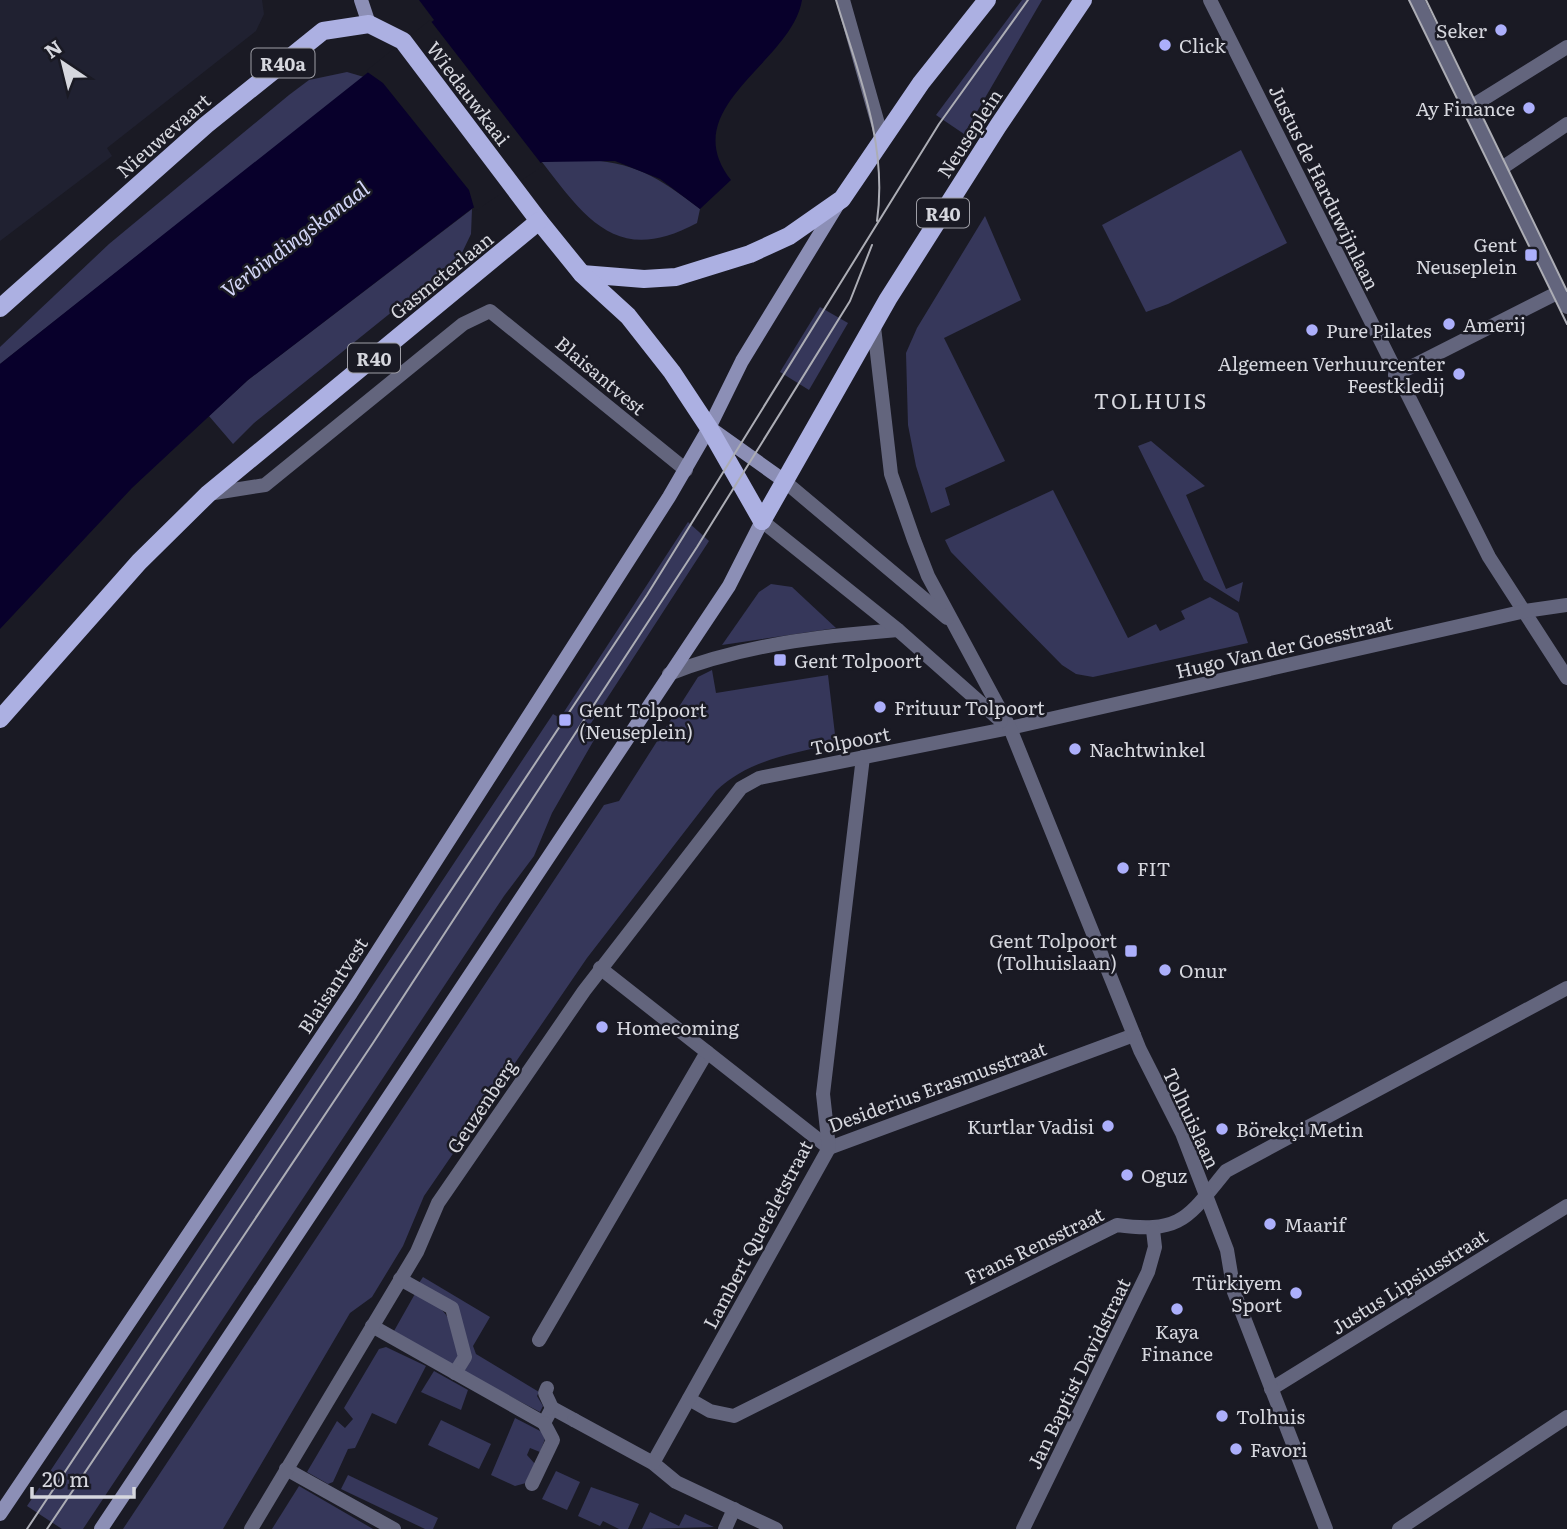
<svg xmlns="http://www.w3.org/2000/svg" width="1567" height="1529" font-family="Literata,serif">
	<rect width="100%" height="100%" fill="#1a1a24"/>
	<polygon fill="#202131" points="0,0 262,0 264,14 256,31 107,148 112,156 0,241"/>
	<g fill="#36375a">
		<polygon points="1022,0 1042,0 964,134 936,115"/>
		<polygon points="347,72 364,77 0,364 0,347 109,244 289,95 309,80"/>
		<polygon points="1241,150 1287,243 1168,304 1146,312 1102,225"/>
		<path d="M579 159C635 162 657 176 700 209L697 223C619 265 588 222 542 162Z"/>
		<polygon points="472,209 471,234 460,257 254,423 233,444 209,416 248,380"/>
		<polygon points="985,216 1021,300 944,338 1005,461 945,488 950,505 931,513 916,466 908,425 906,353 917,328"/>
		<polygon points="820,307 848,323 809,390 780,372"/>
		<polygon points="1151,441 1205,486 1186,495 1226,589 1243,582 1239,602 1204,580 1138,446"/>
		<polygon points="1053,490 1128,638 1156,624 1160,631 1185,619 1181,611 1210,597 1238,613 1248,643 1093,677 1076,674 1062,665 951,552 945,540"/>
		<polygon points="688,522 709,541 584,734 594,740 552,813 534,856 504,896 83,1529 62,1529 27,1506 553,714 560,718"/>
		<polygon points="771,584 792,587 836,628 722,645 759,592"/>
		<path d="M712 670 716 693 828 675 836 743C793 754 749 759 716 791L587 958 424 1196 403 1246 372 1297 350 1313 223 1529H123L604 805 619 801 698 677Z"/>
		<polygon points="423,1277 490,1317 473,1346 476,1354 539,1392 537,1396 543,1406 540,1412 462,1371 457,1307 419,1283"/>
		<path d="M416 1292C452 1312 451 1319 459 1358L453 1366 394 1331Z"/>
		<polygon points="386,1347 426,1366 396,1424 372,1413 355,1448 348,1449 333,1482 328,1484 307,1472 337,1421 345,1428 353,1419 344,1408 379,1349"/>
		<polygon points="434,1371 468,1390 461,1410 421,1392"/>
		<polygon points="515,1418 544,1433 545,1439 540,1452 530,1448 527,1455 535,1464 526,1483 515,1486 491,1475"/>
		<polygon points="441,1420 491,1444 479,1469 428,1445"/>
		<polygon points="556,1471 580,1482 567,1510 542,1499"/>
		<polygon points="348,1475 438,1518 433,1529 425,1529 341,1489"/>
		<polygon points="299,1486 373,1529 272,1529"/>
		<polygon points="591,1487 639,1504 628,1529 619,1529 603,1521 600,1526 578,1516"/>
		<polygon points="650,1512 679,1526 685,1514 714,1527 642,1529"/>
	</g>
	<path fill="#08002b" d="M419 0H802C792 63 674 107 731 180L700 209 660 179 615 161 542 162 470 210 248 380 132 488 0 629V364L434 20Z"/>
	<polygon fill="#1a1a24" points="430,20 543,166 475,211 469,190 383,83 366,71"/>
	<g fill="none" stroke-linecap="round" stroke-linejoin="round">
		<g stroke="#63657d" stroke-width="14">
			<polyline points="1469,108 1567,47"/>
			<polyline points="539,1340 707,1052"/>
		</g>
		<g stroke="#63657d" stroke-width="14">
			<polyline points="400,1279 452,1308 465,1357 455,1373"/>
			<polyline points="372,1326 544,1423 552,1408 574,1420"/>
			<polyline points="547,1388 545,1393 552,1408"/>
			<polyline points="286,1469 394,1529"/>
			<polyline points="532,1484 553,1440 544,1423"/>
			<polyline points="725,1529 734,1509"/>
		</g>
		<g stroke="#63657d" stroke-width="14">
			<polyline points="843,0 882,138"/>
			<polyline points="1210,0 1489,557 1567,678"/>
			<polyline points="1499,170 1567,124"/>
			<polyline points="1395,375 1559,292"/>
			<polyline points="208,494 265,485 463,324 490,311 686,470"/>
			<path d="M669 674C741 645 821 636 898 630"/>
			<polyline points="600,968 829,1148 1134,1035"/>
			<polyline points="1271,1389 1567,1206"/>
			<path d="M689 1399 710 1411 734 1416 1117 1225C1182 1234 1188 1217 1226 1171L1567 988"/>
			<polyline points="574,1420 653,1463 676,1482 776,1529"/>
			<polyline points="653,1463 829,1148 823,1094 863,757"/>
			<polyline points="251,1529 417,1252 438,1203 584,991 741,788 759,778 1010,728 1525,611 1567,605"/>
			<polyline points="1023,1529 1148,1272 1155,1247 1153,1230"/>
			<polyline points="1399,1529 1567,1417"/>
		</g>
		<g stroke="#63657d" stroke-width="14">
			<polyline points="1417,0 1567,307"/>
			<polyline points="874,327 891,474 914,540 928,576 1010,728 1140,1050 1182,1133 1227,1250 1234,1292 1326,1529"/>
			<polyline points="783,480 947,618"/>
			<polyline points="762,521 898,630 1001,721"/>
		</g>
		<g stroke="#8c8fb6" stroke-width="14">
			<polyline points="361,0 369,24"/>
			<polyline points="710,428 783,480"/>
			<polyline points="0,1514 351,993 669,497 709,428 742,361 838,204"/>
			<polyline points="101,1529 729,586 762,521"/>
		</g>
		<g stroke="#acb0e2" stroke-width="18">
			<polyline points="582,274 644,279 676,277 750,254 789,236 842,199 921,83 987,0"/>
			<polyline points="0,308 206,125 323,31 369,24 403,41 539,221 582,274 628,316 672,372 709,428 762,521"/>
			<polyline points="762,521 888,299 998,126 1083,0"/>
			<polyline points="0,719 139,562 208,494 539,221"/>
		</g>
		<g stroke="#acadb5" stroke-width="2">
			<path d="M836 0C858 73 888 144 877 221"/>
			<polyline points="1409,0 1567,324"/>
			<polyline points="1426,0 1567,291"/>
			<polyline points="27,1529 647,595 939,124 1028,0"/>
			<polyline points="47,1529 373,1043 697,547 850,301 872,245"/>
		</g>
	</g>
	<g fill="#acaffb" stroke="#1a1a24" stroke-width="2.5">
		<circle cx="1501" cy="30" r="7"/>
		<circle cx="1165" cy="45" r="7"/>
		<circle cx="1529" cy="108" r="7"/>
		<rect x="1524" y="248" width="14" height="14" rx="3.5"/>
		<circle cx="1449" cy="324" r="7"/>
		<circle cx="1312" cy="330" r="7"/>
		<circle cx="1459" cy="374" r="7"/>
		<rect x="773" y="653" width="14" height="14" rx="3.5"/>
		<circle cx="880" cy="707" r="7"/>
		<rect x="558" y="713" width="14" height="14" rx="3.5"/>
		<circle cx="1075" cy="749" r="7"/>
		<circle cx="1123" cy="868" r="7"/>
		<rect x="1124" y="944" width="14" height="14" rx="3.5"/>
		<circle cx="1165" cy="970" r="7"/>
		<circle cx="602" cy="1027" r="7"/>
		<circle cx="1108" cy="1126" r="7"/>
		<circle cx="1222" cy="1129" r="7"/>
		<circle cx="1127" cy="1175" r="7"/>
		<circle cx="1270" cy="1224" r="7"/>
		<circle cx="1296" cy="1293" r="7"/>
		<circle cx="1177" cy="1309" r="7"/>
		<circle cx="1222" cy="1416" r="7"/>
		<circle cx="1236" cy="1449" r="7"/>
	</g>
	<g text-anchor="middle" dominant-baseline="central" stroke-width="5" stroke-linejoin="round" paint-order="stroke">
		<g fill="#1a1a24" stroke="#9e9ea6" stroke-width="2">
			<rect x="251.5" y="48.5" width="63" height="29" rx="5"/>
			<rect x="917" y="198.5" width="52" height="29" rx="5"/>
			<rect x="348" y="343.5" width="52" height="29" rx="5"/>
		</g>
		<g font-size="18" font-weight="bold" fill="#d6d7de">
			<text x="283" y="63">R40a</text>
			<text x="943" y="213">R40</text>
			<text x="374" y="358">R40</text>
		</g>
		<g font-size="19" fill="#d6d7de" stroke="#1a1a24" text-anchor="start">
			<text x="1487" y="30" text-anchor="end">Seker</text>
			<text x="1179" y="45">Click</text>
			<text x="1515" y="108" text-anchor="end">Ay Finance</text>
			<text x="1517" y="244" text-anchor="end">Gent<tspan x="1517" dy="22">Neuseplein</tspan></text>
			<text x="1463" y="324">Amerij</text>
			<text x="1326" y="330">Pure Pilates</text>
			<text x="1445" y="363" text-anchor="end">Algemeen Verhuurcenter<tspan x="1445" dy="22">Feestkledij</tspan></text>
			<text x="794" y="660">Gent Tolpoort</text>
			<text x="894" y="707">Frituur Tolpoort</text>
			<text x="579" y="709">Gent Tolpoort<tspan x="579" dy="22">(Neuseplein)</tspan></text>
			<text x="1089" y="749">Nachtwinkel</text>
			<text x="1137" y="868">FIT</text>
			<text x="1117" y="940" text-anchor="end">Gent Tolpoort<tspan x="1117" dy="22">(Tolhuislaan)</tspan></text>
			<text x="1179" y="970">Onur</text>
			<text x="616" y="1027">Homecoming</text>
			<text x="1094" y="1126" text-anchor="end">Kurtlar Vadisi</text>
			<text x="1236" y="1129">Börekçi Metin</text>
			<text x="1141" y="1175">Oguz</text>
			<text x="1284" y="1224">Maarif</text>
			<text x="1282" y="1282" text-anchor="end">Türkiyem<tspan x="1282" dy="22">Sport</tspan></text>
			<text x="1177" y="1331" text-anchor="middle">Kaya<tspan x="1177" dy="22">Finance</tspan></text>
			<text x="1236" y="1416">Tolhuis</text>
			<text x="1250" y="1449">Favori</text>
		</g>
		<g font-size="19" fill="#d6d7de" stroke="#1a1a24">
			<text transform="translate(469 93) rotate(53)">Wiedauwkaai</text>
			<text transform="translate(969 133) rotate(-57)">Neuseplein</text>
			<text transform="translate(163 135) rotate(-41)">Nieuwevaart</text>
			<text transform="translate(1325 187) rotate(64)">Justus de Harduwijnlaan</text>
			<text transform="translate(441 275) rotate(-39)">Gasmeterlaan</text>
			<text transform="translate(601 375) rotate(40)">Blaisantvest</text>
			<text transform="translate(1284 646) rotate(-13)">Hugo Van der Goesstraat</text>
			<text transform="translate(850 740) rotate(-11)">Tolpoort</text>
			<text transform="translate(332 985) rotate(-57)">Blaisantvest</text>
			<text transform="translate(937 1086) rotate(-20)">Desiderius Erasmusstraat</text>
			<text transform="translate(481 1106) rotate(-56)">Geuzenberg</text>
			<text transform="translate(1192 1118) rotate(65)">Tolhuislaan</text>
			<text transform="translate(757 1234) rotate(-62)">Lambert Queteletstraat</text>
			<text transform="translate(1034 1245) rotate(-26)">Frans Rensstraat</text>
			<text transform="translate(1409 1281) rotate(-32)">Justus Lipsiusstraat</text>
			<text transform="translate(1078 1373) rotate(-64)">Jan Baptist Davidstraat</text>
		</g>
		<g font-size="21" font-style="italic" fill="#d2d5f6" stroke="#1a1a24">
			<text transform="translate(294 238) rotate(-37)">Verbindingskanaal</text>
		</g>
		<g font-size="21" letter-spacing="2" fill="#d6d7de" stroke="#1a1a24">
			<text x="1151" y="399">TOLHUIS</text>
		</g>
	</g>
	<g transform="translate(63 63) rotate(325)" stroke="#1a1a24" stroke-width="5" paint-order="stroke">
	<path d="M0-5L12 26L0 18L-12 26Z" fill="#d6d7de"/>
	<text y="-10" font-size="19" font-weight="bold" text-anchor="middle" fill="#d6d7de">N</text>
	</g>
	<path d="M32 1487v10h102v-10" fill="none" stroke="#d6d7de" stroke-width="3.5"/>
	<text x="42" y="1487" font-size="21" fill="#d6d7de" stroke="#1a1a24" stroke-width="5" paint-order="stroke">20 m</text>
</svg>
